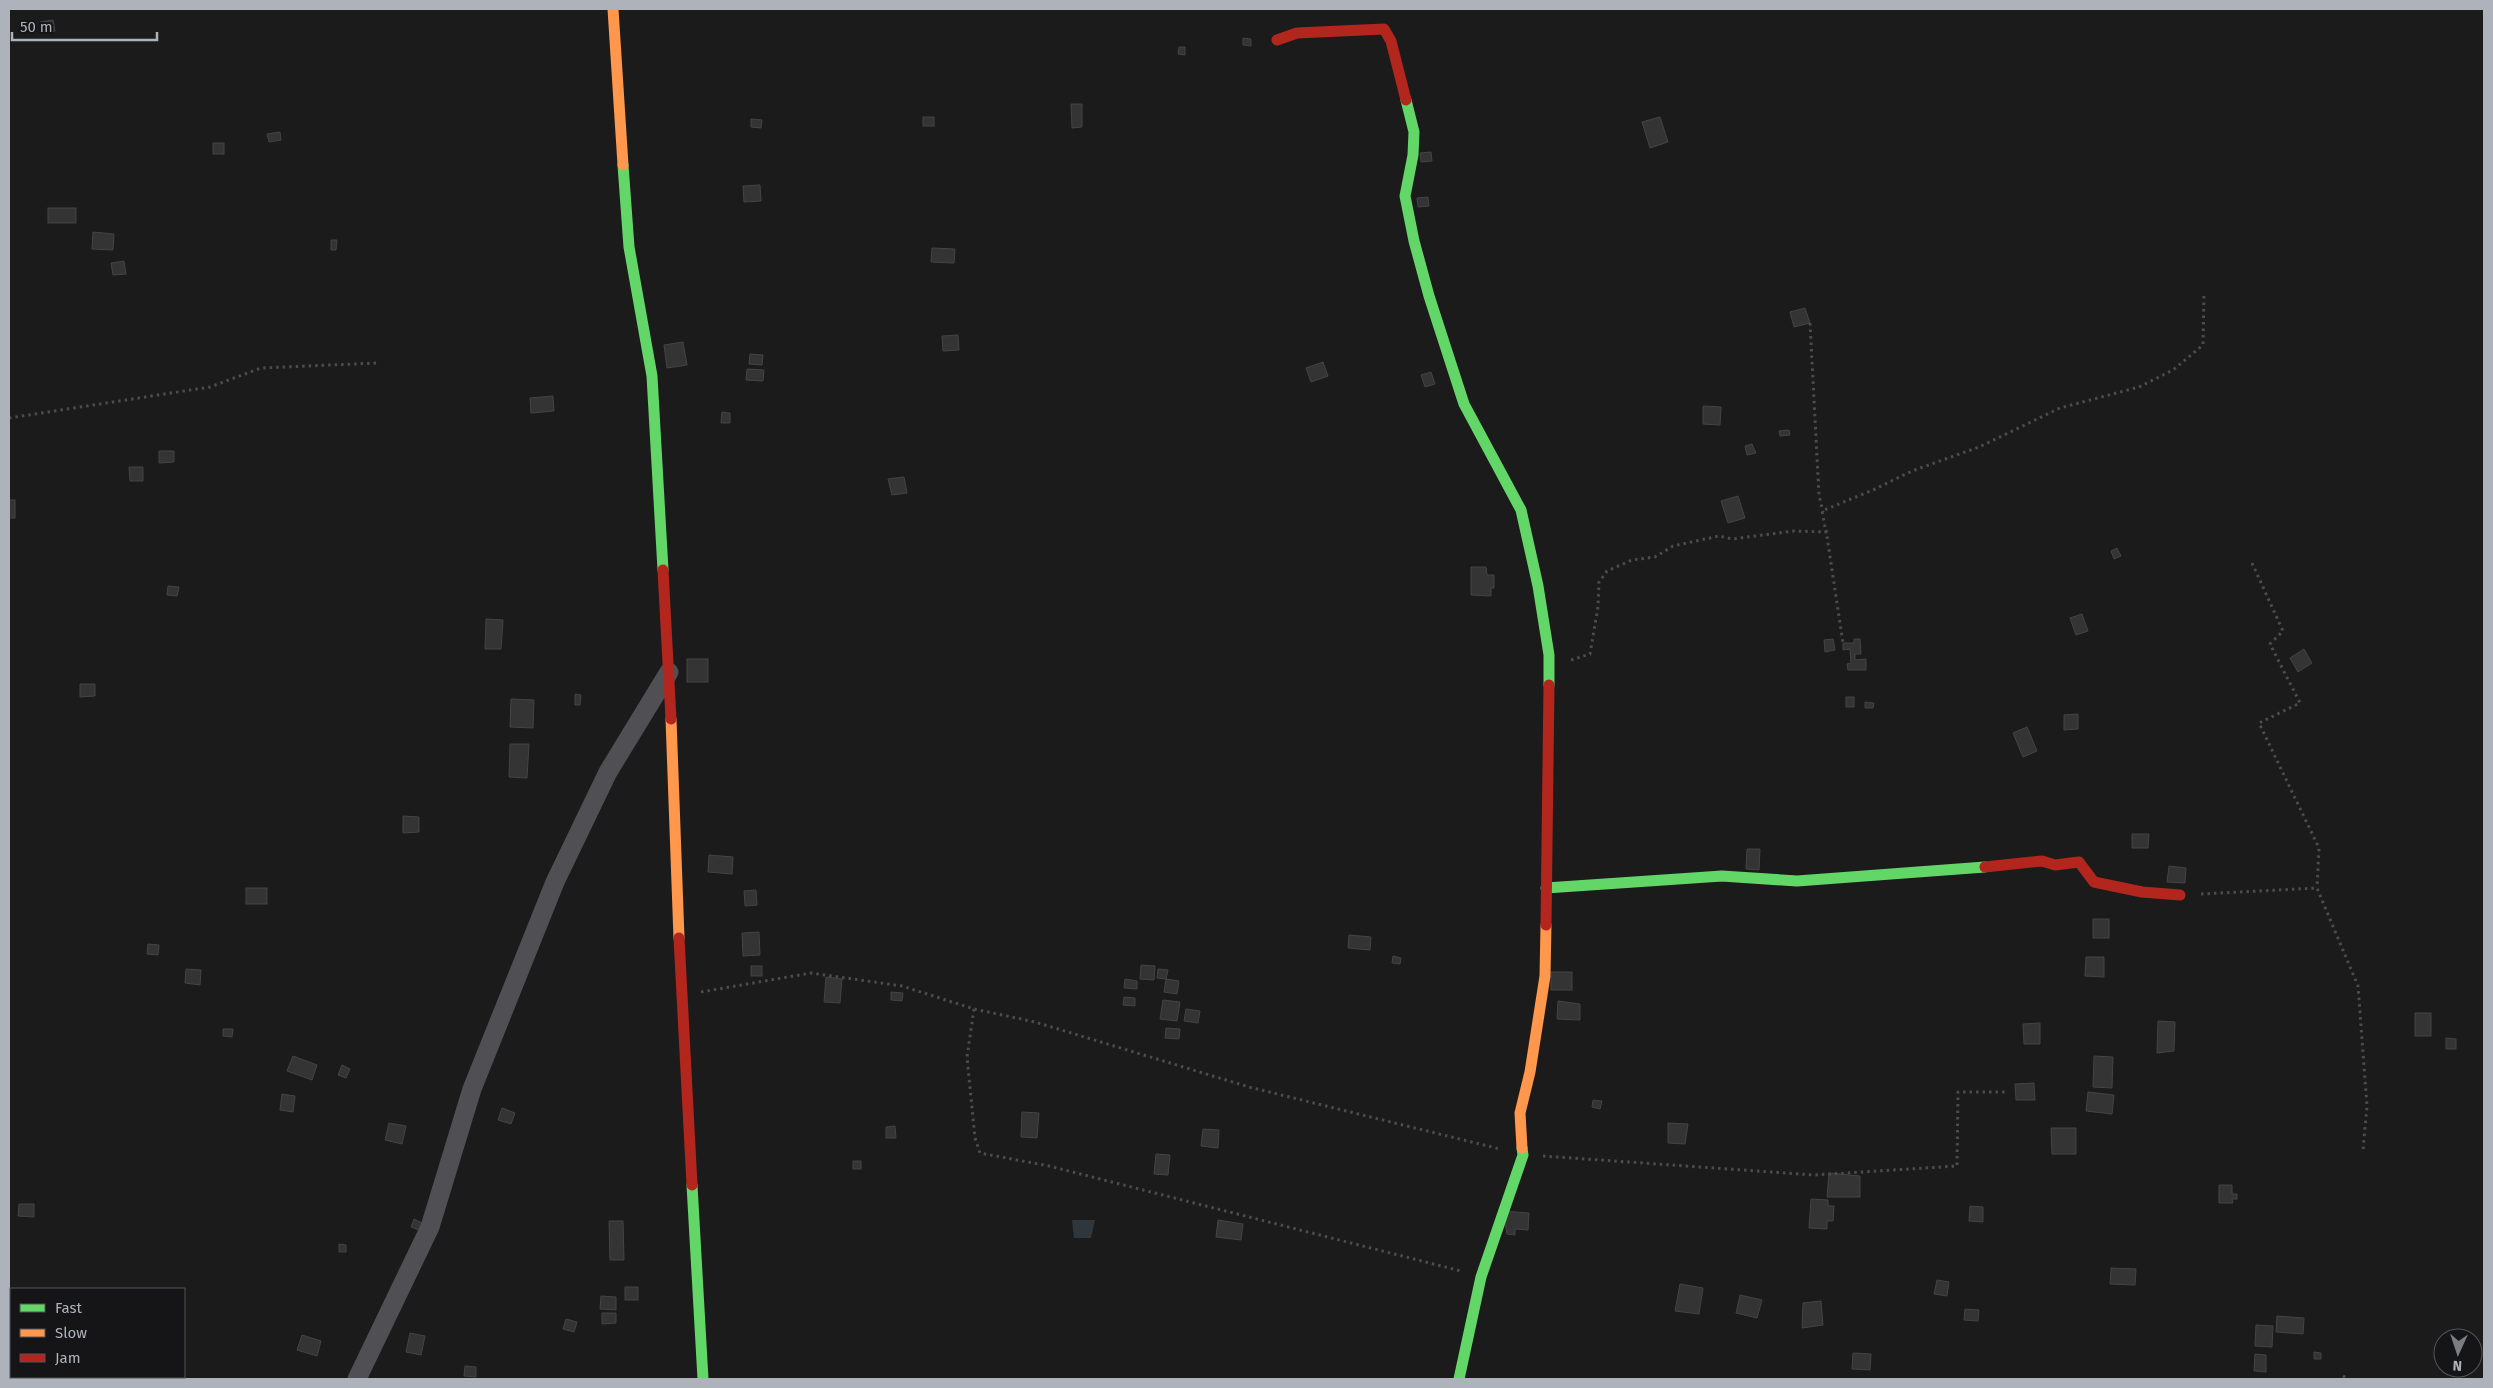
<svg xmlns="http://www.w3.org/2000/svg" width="2493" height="1388" font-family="'Fira Sans',sans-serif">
	<rect width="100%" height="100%" fill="#1b1b1b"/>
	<polygon fill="#2f373c" points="1072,1220 1095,1220 1091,1238 1074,1238"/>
	<g fill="#343435" stroke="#444447">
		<polygon points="53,20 55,31 43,33 40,22"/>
		<polygon points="1243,38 1251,39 1251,46 1243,45"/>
		<polygon points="1179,47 1185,47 1185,55 1178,54"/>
		<polygon points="1071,104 1082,104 1082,127 1072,128"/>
		<rect x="923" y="117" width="11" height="9"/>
		<polygon points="1660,117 1668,142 1650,148 1642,122"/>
		<polygon points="751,119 762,120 761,128 751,127"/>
		<polygon points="280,132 281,140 269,142 267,134"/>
		<rect x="213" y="143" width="11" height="11"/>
		<polygon points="1431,152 1432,161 1421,162 1420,153"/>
		<polygon points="760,185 761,201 744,202 743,186"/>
		<polygon points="1428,197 1429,206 1418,207 1417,198"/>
		<rect x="48" y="208" width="28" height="15"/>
		<polygon points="93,232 114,234 113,250 92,249"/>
		<polygon points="331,240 337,240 336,250 331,250"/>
		<polygon points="932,248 955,249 954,263 931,262"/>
		<polygon points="124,261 126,274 113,275 111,263"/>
		<polygon points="1805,308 1810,323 1794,327 1790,312"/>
		<polygon points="958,335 959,350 943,351 942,336"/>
		<polygon points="683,342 687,365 667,368 664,345"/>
		<polygon points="750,354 763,355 762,365 749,364"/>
		<polygon points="1323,362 1328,376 1311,382 1306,368"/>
		<polygon points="747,369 764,370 763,381 746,380"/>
		<polygon points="1431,372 1435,384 1425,387 1421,375"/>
		<polygon points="553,396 554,411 531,413 530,398"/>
		<polygon points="1703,406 1721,407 1720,425 1703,424"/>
		<polygon points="722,412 730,413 730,423 721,423"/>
		<polygon points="1789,430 1790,435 1780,436 1779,431"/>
		<polygon points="1752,444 1756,453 1747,455 1745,446"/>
		<polygon points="159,451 174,451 174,462 159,463"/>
		<polygon points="129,467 143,467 143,481 130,481"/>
		<polygon points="904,477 907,493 892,495 888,479"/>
		<polygon points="1738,496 1745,518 1728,523 1721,501"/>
		<rect x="9" y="500" width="6" height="18"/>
		<polygon points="2117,548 2121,556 2114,559 2111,551"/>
		<polygon points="1471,567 1486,567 1487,575 1494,575 1494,588 1491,588 1491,596 1471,595"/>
		<polygon points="168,586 179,587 177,596 167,595"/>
		<polygon points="2082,614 2088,631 2076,635 2070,618"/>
		<polygon points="486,619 503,620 501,649 485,649"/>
		<polygon points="1833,639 1835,650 1825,652 1824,640"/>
		<polygon points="1854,639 1860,639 1861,654 1855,654 1855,660 1866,659 1866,670 1848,670 1847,664 1851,663 1850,649 1843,650 1843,643 1854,643"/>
		<polygon points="2304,649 2312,663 2298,672 2290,658"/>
		<rect x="687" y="659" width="21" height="23"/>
		<polygon points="80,684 95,684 95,696 80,697"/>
		<polygon points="575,694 581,695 580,705 575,705"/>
		<rect x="1846" y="697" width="8" height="10"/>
		<polygon points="511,699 534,700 533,728 510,727"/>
		<polygon points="1865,702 1874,703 1873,708 1865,708"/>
		<polygon points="2078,714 2078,729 2064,730 2064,715"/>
		<polygon points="2027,727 2037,751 2023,757 2013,733"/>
		<polygon points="510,744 529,744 527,778 509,777"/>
		<polygon points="403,816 419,817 419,832 403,833"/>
		<polygon points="2132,834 2149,834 2148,848 2132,848"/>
		<polygon points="1747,849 1760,849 1759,870 1746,869"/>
		<polygon points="709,855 733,857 732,874 708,872"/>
		<polygon points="2169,866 2186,868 2185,883 2167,882"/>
		<rect x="246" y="888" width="21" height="16"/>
		<polygon points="756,890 757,905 745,906 744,891"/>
		<rect x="2093" y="919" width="16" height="19"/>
		<polygon points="759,932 760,955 743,956 742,933"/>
		<polygon points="1349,935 1371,937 1370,950 1348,948"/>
		<polygon points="148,944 159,945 158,955 147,954"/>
		<polygon points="1393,956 1401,958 1400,964 1392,963"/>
		<polygon points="2086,957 2104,957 2104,977 2085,976"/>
		<polygon points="1141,965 1155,966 1154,980 1140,979"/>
		<rect x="751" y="966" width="11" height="10"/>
		<polygon points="186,969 201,970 200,985 185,983"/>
		<polygon points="1158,969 1168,970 1166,979 1157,978"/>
		<rect x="1551" y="972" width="21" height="18"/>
		<polygon points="826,977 842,979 840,1003 824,1002"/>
		<polygon points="1125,979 1137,981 1137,989 1124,988"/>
		<polygon points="1166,979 1179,981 1177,994 1164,992"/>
		<polygon points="891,992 903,993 902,1001 891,1000"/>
		<polygon points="1124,997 1135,998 1135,1006 1123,1005"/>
		<polygon points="1163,1000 1180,1002 1177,1021 1160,1019"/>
		<polygon points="1558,1001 1580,1004 1580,1020 1557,1019"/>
		<polygon points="1186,1009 1200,1011 1198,1023 1184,1021"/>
		<rect x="2415" y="1013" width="16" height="23"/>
		<polygon points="2158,1021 2175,1022 2174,1051 2157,1053"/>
		<polygon points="2040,1023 2040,1044 2024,1044 2023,1024"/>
		<polygon points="1166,1028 1180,1029 1179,1039 1165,1038"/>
		<polygon points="223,1029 233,1029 232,1037 223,1036"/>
		<polygon points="2446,1038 2456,1039 2456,1049 2446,1049"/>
		<polygon points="293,1056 317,1065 312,1080 287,1071"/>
		<polygon points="2094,1056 2113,1057 2112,1088 2093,1087"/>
		<polygon points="342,1065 350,1069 346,1078 338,1075"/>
		<polygon points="2034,1083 2035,1100 2016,1100 2015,1084"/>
		<polygon points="2088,1092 2114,1095 2112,1114 2086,1111"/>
		<polygon points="282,1094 295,1096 293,1112 280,1110"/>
		<polygon points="1593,1100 1602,1101 1600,1109 1592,1107"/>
		<polygon points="502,1108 515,1113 511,1124 498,1120"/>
		<polygon points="1022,1112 1039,1113 1037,1138 1021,1137"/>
		<polygon points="389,1123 406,1126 402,1144 385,1140"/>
		<polygon points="1668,1123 1688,1124 1685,1144 1668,1143"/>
		<polygon points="895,1126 896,1138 886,1138 886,1127"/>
		<polygon points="2051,1128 2076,1128 2076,1154 2052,1154"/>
		<polygon points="1203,1129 1219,1130 1218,1148 1201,1146"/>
		<polygon points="1156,1154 1170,1155 1168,1175 1154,1174"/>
		<rect x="853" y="1161" width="8" height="8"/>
		<polygon points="1829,1173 1860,1176 1860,1197 1827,1197"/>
		<polygon points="2219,1185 2232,1185 2232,1194 2237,1194 2237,1199 2232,1199 2233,1203 2219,1203"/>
		<polygon points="1811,1199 1828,1200 1828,1206 1834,1206 1833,1221 1827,1221 1827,1229 1809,1228"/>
		<polygon points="19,1204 34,1204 34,1217 18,1216"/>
		<polygon points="1970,1206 1983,1207 1983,1222 1969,1221"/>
		<polygon points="1503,1211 1529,1213 1528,1230 1515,1229 1515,1235 1507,1234"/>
		<polygon points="414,1219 422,1223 419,1230 411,1227"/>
		<polygon points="1218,1220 1243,1224 1241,1240 1216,1237"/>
		<polygon points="609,1221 623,1221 624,1260 610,1260"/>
		<polygon points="339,1244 346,1245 346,1252 339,1252"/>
		<polygon points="2111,1268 2136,1269 2135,1285 2110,1284"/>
		<polygon points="1937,1280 1949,1282 1947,1296 1934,1294"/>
		<polygon points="1680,1284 1703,1288 1699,1314 1675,1311"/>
		<rect x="625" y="1287" width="13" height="13"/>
		<polygon points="1740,1295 1762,1300 1757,1318 1736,1313"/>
		<polygon points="601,1296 616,1297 616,1310 600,1309"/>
		<polygon points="1821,1301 1823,1325 1802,1328 1803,1303"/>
		<polygon points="1965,1309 1979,1310 1978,1321 1964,1320"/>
		<polygon points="602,1313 616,1313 616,1323 602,1324"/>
		<polygon points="2277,1316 2304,1318 2303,1334 2276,1332"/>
		<polygon points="566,1319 577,1322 574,1332 563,1329"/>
		<polygon points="2256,1325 2273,1326 2272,1347 2255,1346"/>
		<polygon points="410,1333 425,1336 421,1355 406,1352"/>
		<polygon points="302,1335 321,1341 317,1356 297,1350"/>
		<polygon points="2314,1352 2321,1353 2321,1359 2314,1359"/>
		<polygon points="1853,1353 1871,1354 1870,1370 1852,1369"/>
		<polygon points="2255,1354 2266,1355 2266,1372 2254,1371"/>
		<polygon points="465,1366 476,1367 476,1377 464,1376"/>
	</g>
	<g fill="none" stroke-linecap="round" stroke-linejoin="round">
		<g stroke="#4b4c4f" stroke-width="3" stroke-dasharray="2.5 4" stroke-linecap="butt">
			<polyline points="1810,323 1819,495 1823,512"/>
			<polyline points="9,418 210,387 261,368 377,363"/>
			<polyline points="1826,530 1843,643"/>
			<polyline points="2252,563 2283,631 2270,644 2300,703 2259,723 2319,848 2317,888"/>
			<polyline points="1571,660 1590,654 1598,607 1599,582 1607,571 1632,560 1655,557 1673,546 1719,536 1732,539 1794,531 1826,532 1822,511 1875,489 1912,471 1979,447 2060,408 2139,387 2173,370 2203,345 2204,295"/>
			<polyline points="2201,894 2317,888 2358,986 2367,1106 2363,1150"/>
			<polyline points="701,992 811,973 902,986 974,1009 1035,1022 1249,1087 1500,1149"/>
			<polyline points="974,1009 967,1057 975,1138 980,1153 1049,1166 1461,1271"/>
			<polyline points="1543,1156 1814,1175 1957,1166 1958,1092 2008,1092"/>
			<polyline points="2343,1376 2348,1379"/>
		</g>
		<polyline stroke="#505054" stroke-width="19" points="357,1379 430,1227 472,1089 555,882 608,772 669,672"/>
		<g stroke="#63d668" stroke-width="11">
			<polyline points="1406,100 1414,132 1413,155 1405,196 1414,241 1429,296 1464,404 1521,510 1538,586 1549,655 1549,685"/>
			<polyline points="623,165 629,247 652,376 663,570"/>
			<polyline points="1546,888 1722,876 1797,881 1985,867"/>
			<polyline points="692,1185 703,1379"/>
			<polyline points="1459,1379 1481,1277 1523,1155 1522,1148"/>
		</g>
		<g stroke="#ff974d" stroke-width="11">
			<polyline points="613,9 623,165"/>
			<polyline points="671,719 679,938"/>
			<polyline points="1522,1148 1520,1113 1530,1072 1545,976 1546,925"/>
		</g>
		<g stroke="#b3261e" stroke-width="11">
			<polyline points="1277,40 1297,33 1384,29 1391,41 1406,100"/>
			<polyline points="663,570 671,719"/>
			<polyline points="1985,867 2042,861 2055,865 2079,862 2094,882 2142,892 2180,895"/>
			<polyline points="1546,925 1549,685"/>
			<polyline points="679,938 692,1185"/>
		</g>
	</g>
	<rect width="2493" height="1388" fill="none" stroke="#aeb2bb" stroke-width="20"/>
	<rect x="10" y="1288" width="175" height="90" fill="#151517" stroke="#525459"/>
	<rect x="20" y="1304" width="25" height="8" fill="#63d668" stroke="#525459"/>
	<text x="55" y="1313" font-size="15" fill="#aeb2bb">Fast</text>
	<rect x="20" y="1329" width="25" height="8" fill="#ff974d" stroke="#525459"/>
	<text x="55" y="1338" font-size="15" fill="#aeb2bb">Slow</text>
	<rect x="20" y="1354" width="25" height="8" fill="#b3261e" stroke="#525459"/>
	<text x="55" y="1363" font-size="15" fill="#aeb2bb">Jam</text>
	<g transform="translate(2458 1353) rotate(183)"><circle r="24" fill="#151517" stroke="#525459"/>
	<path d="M0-4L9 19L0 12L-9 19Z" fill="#7b7d83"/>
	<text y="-8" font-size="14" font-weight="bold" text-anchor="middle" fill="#aeb2bb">N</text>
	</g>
	<path d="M12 32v8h145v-8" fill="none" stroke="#aeb2bb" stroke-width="2.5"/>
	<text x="20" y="32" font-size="15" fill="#aeb2bb" stroke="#151517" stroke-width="4" paint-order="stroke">50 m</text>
</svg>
